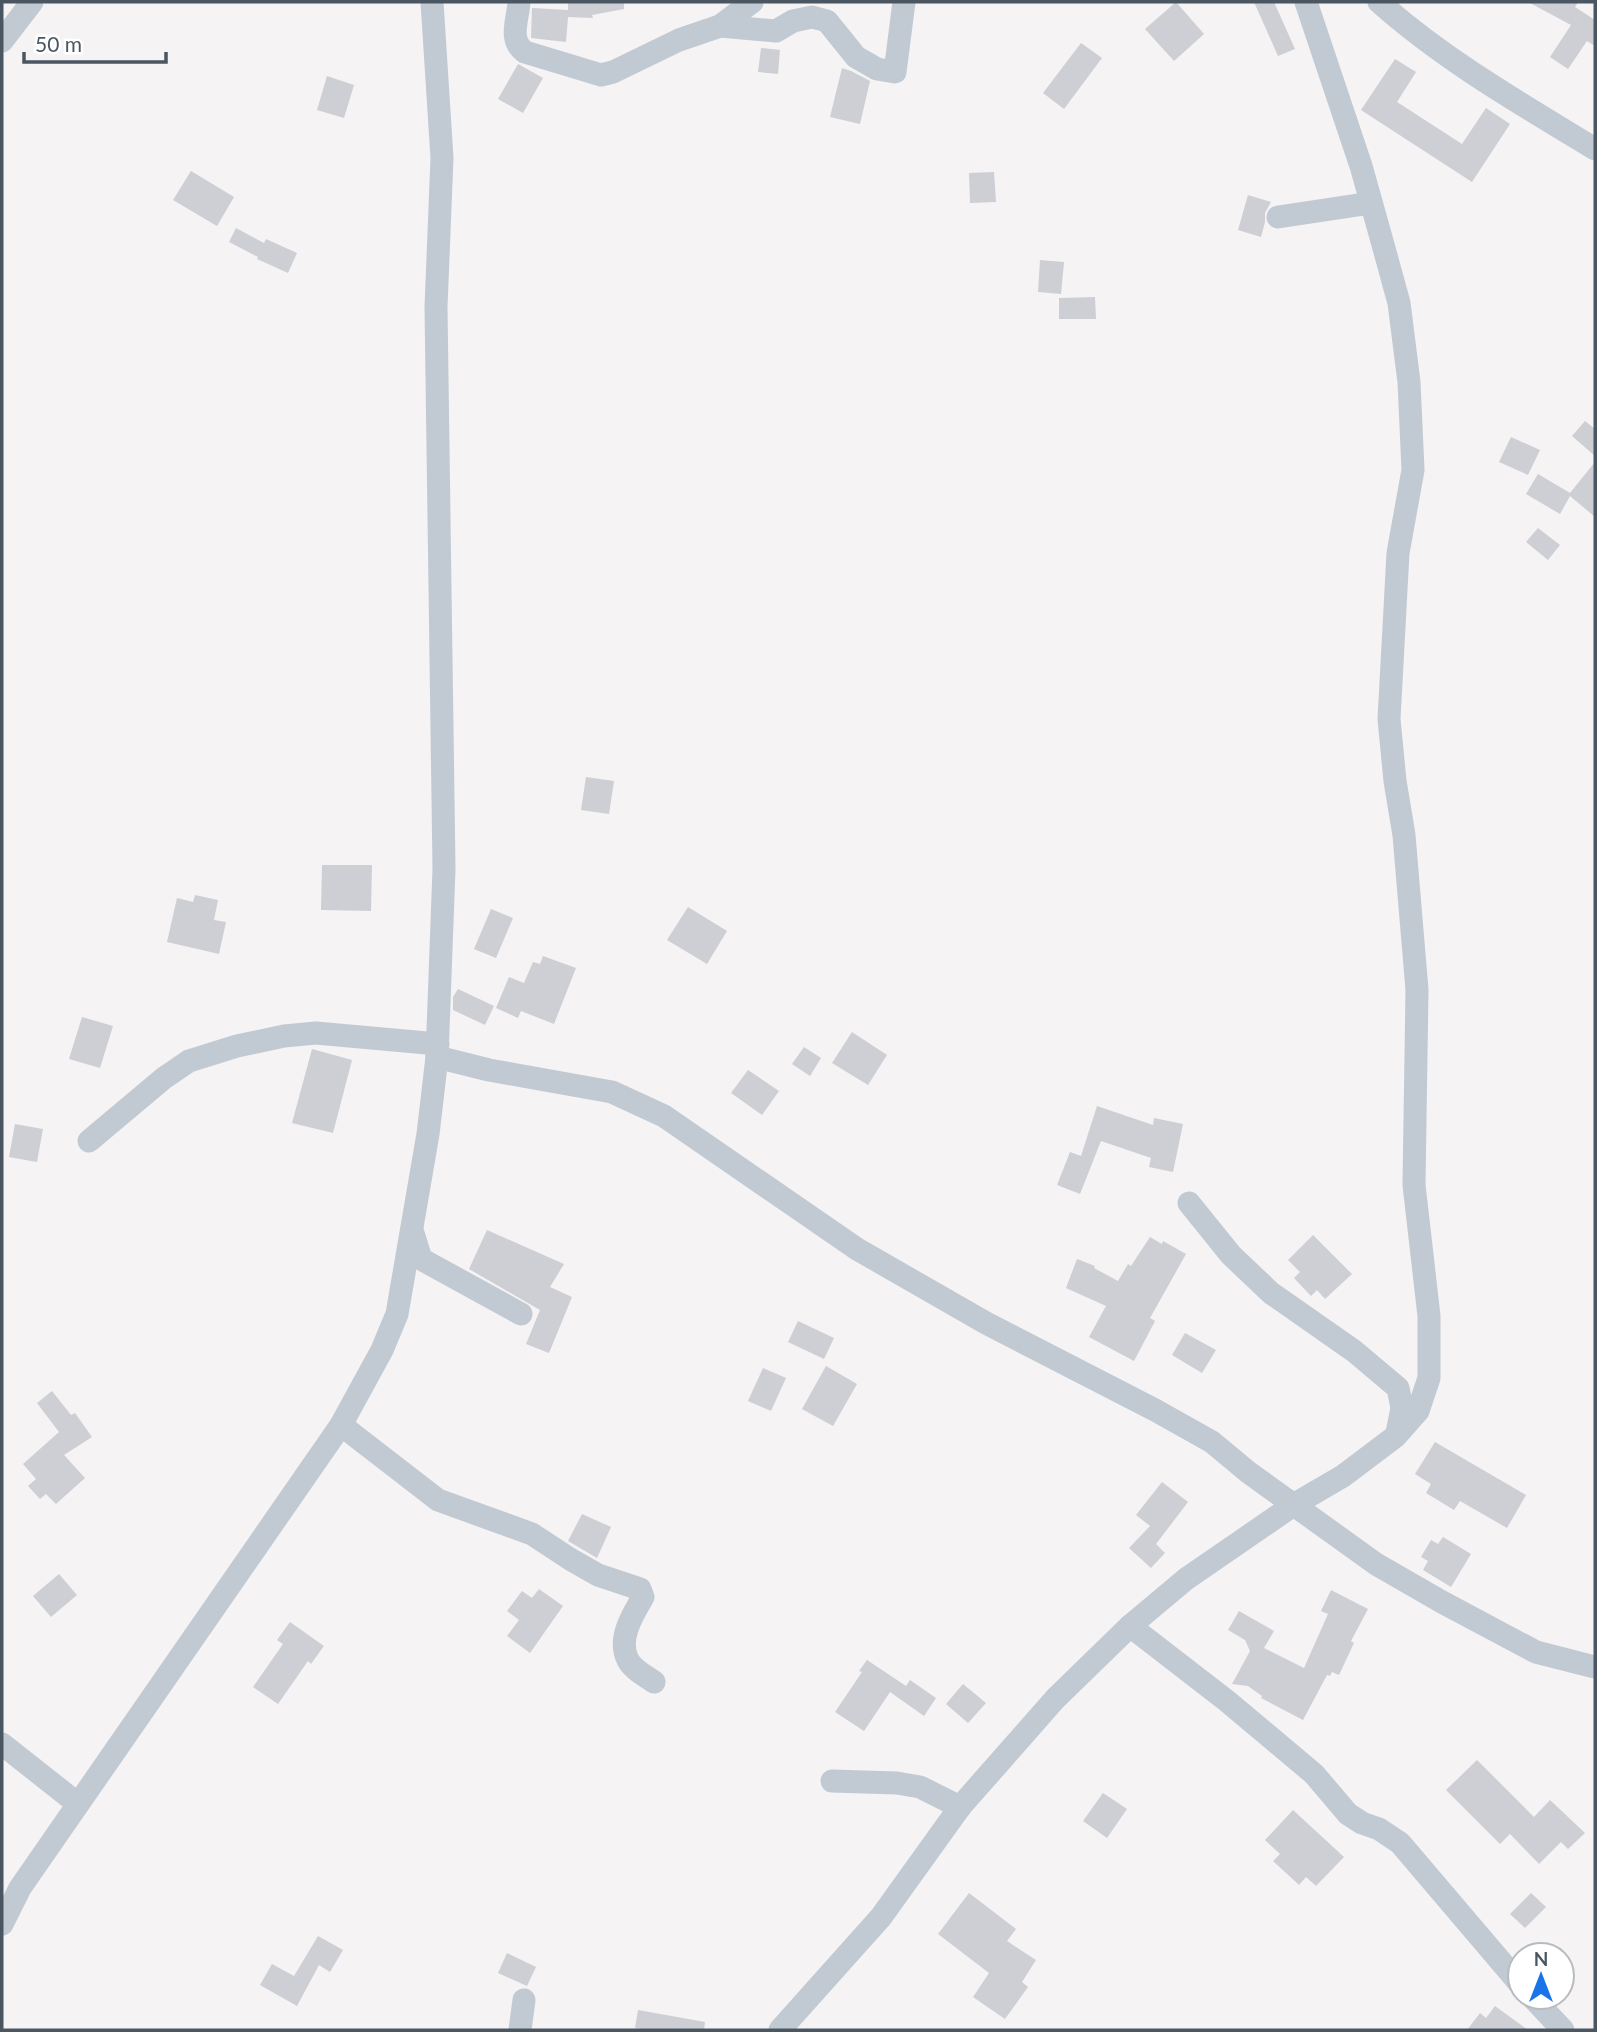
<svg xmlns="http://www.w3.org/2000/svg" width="1597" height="2032" font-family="Lato,sans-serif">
	<rect width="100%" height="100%" fill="#f5f3f3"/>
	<g fill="#cdcfd5">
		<polygon points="568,2 624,2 624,9 592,15 593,18 568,17 566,42 531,38 532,8 568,10"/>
		<polygon points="1176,2 1204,34 1174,61 1145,29"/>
		<polygon points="1254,2 1274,2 1295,49 1278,56"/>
		<polygon points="1528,2 1578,2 1575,7 1595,20 1595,46 1587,41 1568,69 1550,57 1571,25"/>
		<polygon points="1081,43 1102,58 1064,109 1043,93"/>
		<polygon points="761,48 780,50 778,74 758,72"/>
		<polygon points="1395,59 1416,72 1397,102 1462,144 1486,108 1510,124 1472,182 1361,110"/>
		<polygon points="518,64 543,78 523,113 498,99"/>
		<polygon points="842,68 851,71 870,81 860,124 830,117"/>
		<polygon points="327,76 354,85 344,118 317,110"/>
		<polygon points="191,171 234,197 217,226 173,200"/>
		<polygon points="994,172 996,202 970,203 969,173"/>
		<polygon points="1248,195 1271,202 1265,213 1265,222 1261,237 1238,230"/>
		<polygon points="236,228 264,243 266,239 297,253 288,273 257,259 258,257 229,242"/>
		<polygon points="1040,260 1064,262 1061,294 1038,292"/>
		<polygon points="1095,297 1096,319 1059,319 1059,298"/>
		<polygon points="1585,421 1595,429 1595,456 1572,436"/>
		<polygon points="1511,437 1540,450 1528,475 1499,462"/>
		<polygon points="1595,462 1595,517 1570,496 1560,514 1526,494 1538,474 1570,493"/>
		<polygon points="1538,528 1560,545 1548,560 1526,542"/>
		<polygon points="586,777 614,781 609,814 581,810"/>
		<polygon points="322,865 372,865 371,911 321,910"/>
		<polygon points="195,895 218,900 214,920 226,922 219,954 167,942 177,898 193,902"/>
		<polygon points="688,907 727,931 707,964 667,940"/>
		<polygon points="491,909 513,918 496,958 474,949"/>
		<polygon points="543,956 576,968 554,1024 521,1011 518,1018 496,1008 509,977 524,983 533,962 540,964"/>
		<polygon points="458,989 494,1006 485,1025 453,1010 453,997"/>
		<polygon points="82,1017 113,1026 100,1068 69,1059"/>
		<polygon points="852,1032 887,1055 868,1085 832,1063"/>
		<polygon points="804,1047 821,1058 810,1076 792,1064"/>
		<polygon points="312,1049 352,1060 333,1133 292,1123"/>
		<polygon points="748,1070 779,1091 762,1115 731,1093"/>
		<polygon points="1097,1106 1153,1125 1154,1118 1183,1124 1173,1172 1149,1167 1151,1158 1101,1141 1080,1194 1057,1185 1070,1152 1081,1156"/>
		<polygon points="15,1124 43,1129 37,1162 9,1157"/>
		<polygon points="487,1230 564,1264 550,1287 572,1297 549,1353 526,1344 540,1310 469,1269"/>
		<polygon points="1313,1235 1352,1274 1325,1299 1317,1290 1311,1296 1294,1278 1300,1272 1288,1260"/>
		<polygon points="1150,1237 1162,1244 1163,1241 1186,1254 1150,1318 1155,1321 1134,1361 1089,1337 1106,1306 1066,1288 1077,1259 1095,1266 1094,1268 1118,1281 1128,1264 1131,1266"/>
		<polygon points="798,1321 834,1338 824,1359 788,1342"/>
		<polygon points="1185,1333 1216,1350 1202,1373 1172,1355"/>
		<polygon points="826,1366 857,1384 833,1426 802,1409"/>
		<polygon points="763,1368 786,1378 771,1411 748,1401"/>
		<polygon points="52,1391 71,1415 75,1413 92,1437 64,1455 85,1478 56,1504 46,1494 40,1499 28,1486 36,1479 23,1464 59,1432 37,1403"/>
		<polygon points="1435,1442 1526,1495 1507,1528 1460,1501 1454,1510 1426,1493 1431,1484 1415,1474"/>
		<polygon points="1162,1482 1188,1502 1156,1544 1165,1553 1151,1568 1129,1548 1150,1526 1136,1515"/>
		<polygon points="582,1514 611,1527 597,1558 568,1541"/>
		<polygon points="1443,1537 1471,1554 1451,1587 1423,1570 1428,1561 1421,1557 1431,1540 1438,1544"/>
		<polygon points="59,1574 77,1595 51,1617 33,1596"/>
		<polygon points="539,1589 563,1606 530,1653 507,1636 519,1620 507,1611 522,1591 532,1598"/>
		<polygon points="1331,1590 1368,1609 1351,1641 1354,1643 1339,1675 1332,1672 1330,1676 1327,1675 1303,1720 1261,1698 1262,1696 1248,1686 1232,1684 1250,1651 1245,1640 1228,1630 1239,1611 1274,1631 1264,1648 1304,1668 1328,1614 1321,1611"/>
		<polygon points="290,1622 324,1646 311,1664 308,1661 278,1704 253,1687 283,1644 277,1640"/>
		<polygon points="867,1660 906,1686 910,1680 936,1698 924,1716 890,1692 864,1731 835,1712 862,1672 859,1671"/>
		<polygon points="963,1684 986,1703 968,1723 946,1704"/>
		<polygon points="1477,1760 1534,1817 1550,1800 1585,1833 1568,1849 1561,1842 1539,1864 1510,1834 1500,1844 1446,1790"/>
		<polygon points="1103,1793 1127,1809 1107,1838 1083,1821"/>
		<polygon points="1293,1810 1344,1857 1316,1886 1306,1877 1299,1885 1273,1861 1280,1854 1265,1840"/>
		<polygon points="969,1893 1016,1929 1007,1941 1036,1960 1022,1982 1028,1987 1005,2019 973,1997 989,1973 938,1934"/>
		<polygon points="1531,1893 1546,1907 1525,1928 1510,1914"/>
		<polygon points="318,1936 343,1950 330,1972 319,1965 297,2006 260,1985 272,1964 294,1976"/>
		<polygon points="507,1953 536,1967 527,1986 498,1973"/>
		<polygon points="1495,2006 1528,2030 1467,2030 1480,2013 1486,2018"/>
		<polygon points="638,2010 705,2022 704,2030 650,2030 635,2028"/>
	</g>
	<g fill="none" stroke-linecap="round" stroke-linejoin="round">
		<g stroke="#c1cad2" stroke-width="23">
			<path d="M519 2C518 20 508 40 525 52L601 75 613 72 679 40 720 26 752 2"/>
			<path d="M1379 2C1444 60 1521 104 1595 149"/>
			<polyline points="720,26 776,31 793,21 812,17 827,21 856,57 877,69 895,72 904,2"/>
			<polyline points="2,41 32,2"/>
			<polyline points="1278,217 1371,203"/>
			<polyline points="437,1057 489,1070 612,1092 664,1116 857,1249 986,1323 1155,1410 1212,1442 1248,1472 1376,1564 1442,1602 1536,1652 1595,1667"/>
			<polyline points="89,1141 164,1078 189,1061 237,1046 284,1036 316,1033 438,1044"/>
			<polyline points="1189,1203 1231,1255 1271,1293 1354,1351 1398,1388 1402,1408 1397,1433"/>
			<polyline points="412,1230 421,1259 521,1314"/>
			<path d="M341 1425 438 1500 532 1534 570 1559 598 1575 640 1589 643 1597C633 1614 617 1639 628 1660 633 1670 646 1676 654 1682"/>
			<polyline points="1130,1626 1227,1701 1314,1774 1348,1814 1362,1823 1379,1829 1400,1843 1520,1984"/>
			<polyline points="2,1744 78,1804"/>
			<polyline points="832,1781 897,1783 920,1787 960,1807"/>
			<polyline points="2,1924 20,1888 341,1425 382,1350 397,1314 428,1134 437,1057 444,869 436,307 442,158 432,2"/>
			<polyline points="1532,1997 1563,2030"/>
			<polyline points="520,2030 524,2000"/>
			<polyline points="780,2030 881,1917 960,1807 1055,1699 1130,1626 1186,1579 1295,1504 1343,1476 1396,1436 1418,1411 1429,1378 1429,1316 1414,1185 1417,990 1404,835 1395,781 1389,719 1398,553 1413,470 1409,382 1399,303 1382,241 1361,166 1306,2"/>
		</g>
	</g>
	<rect width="1597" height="2032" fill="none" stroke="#4a5661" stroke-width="7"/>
	<g transform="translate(1541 1976)"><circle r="33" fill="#ffffff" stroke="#b7bbc0" stroke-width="2"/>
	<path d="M0-5L12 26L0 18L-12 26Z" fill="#1a73e8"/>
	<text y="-10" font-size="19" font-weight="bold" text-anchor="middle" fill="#4a5661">N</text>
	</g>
	<path d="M24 52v10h142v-10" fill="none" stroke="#4a5661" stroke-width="3.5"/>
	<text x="35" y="52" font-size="21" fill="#4a5661" stroke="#ffffff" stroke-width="5" paint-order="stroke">50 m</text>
</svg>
